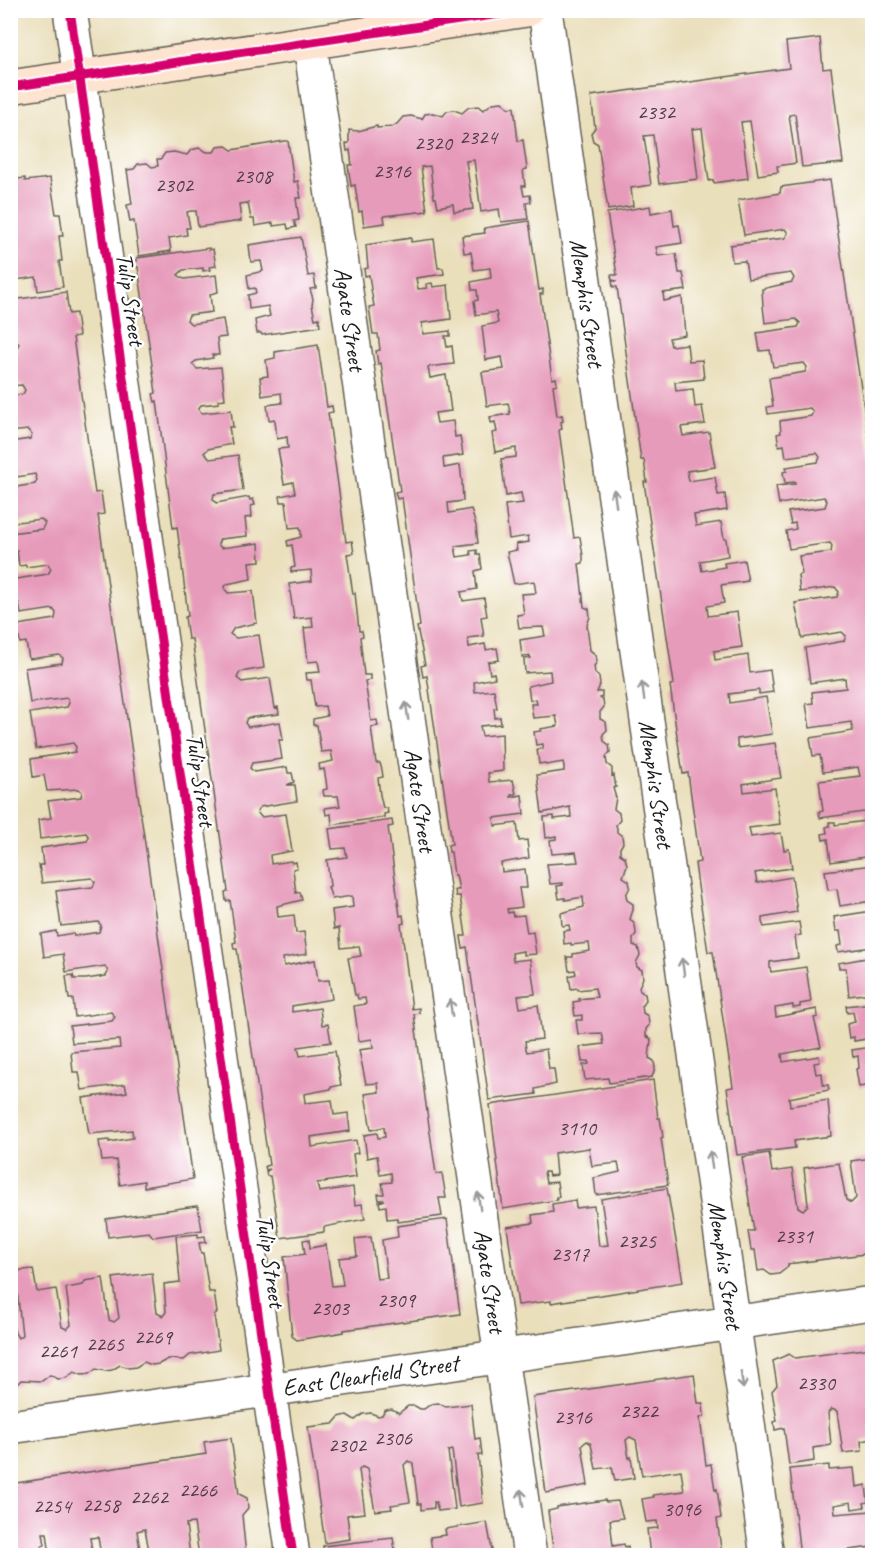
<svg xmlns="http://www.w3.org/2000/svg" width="883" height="1566" font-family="Caveat,sans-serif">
	<rect width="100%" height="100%" fill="#fff"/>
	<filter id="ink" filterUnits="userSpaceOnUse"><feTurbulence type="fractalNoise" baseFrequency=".0167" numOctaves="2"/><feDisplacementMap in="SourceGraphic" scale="12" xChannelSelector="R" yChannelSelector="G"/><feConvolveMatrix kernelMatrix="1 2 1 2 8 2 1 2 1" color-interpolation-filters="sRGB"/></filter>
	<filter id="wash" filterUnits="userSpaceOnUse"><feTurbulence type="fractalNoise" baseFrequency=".008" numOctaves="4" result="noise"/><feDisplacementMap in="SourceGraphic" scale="24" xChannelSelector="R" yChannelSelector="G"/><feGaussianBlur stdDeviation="1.35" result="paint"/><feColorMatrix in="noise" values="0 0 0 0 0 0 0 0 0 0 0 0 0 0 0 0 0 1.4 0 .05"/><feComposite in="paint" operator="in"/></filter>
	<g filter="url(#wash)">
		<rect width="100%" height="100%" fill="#eadfbb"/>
		<g id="blocks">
			<g fill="#e79bbb">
				<polygon points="820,38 823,69 831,68 843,163 802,167 795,114 789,115 796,163 777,166 778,172 758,175 750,121 741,122 748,178 714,183 713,180 709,181 702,128 692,129 698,179 659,184 653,135 644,136 651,185 631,188 633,206 608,210 598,144 593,141 591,133 595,128 591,96 789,68 786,42"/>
				<polygon points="502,102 509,108 514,107 518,141 523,140 527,169 523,170 525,186 522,186 524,196 530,195 531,202 526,203 528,219 501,222 499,209 481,212 474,160 466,161 473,209 454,212 453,204 438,207 436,198 434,198 430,166 421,167 427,211 384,216 385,223 364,226 362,211 359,212 355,185 351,186 348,165 352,165 350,150 347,151 346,144 349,143 349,130 358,131 377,126 377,128 392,127 397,124 403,117 411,116 422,119 425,114 433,113 443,116 447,111 454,110 462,113 469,107 478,106 483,110 493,103"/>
				<polygon points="284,141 288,141 294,182 298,181 301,198 296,198 299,220 294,221 296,227 288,229 287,224 273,226 273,223 255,226 254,219 251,219 248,203 239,204 241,221 220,224 198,227 196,211 191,211 187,212 190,228 186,228 187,235 169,238 171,251 139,256 134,221 130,222 127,205 132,204 127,170 134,169 138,164 147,163 152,167 158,166 157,159 161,159 165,153 174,152 187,155 191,150 199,148 207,152 214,152 217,147 226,146 232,150"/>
				<polygon points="25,178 25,181 50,178 56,214 60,214 63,236 59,236 62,261 59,261 63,287 38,291 36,277 16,280 10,242 10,180"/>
				<polygon points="830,180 872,462 872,856 831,862 828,839 823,840 822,834 827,833 826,827 830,826 829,822 835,822 835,825 866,821 864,812 820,818 819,812 823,811 819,781 860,776 858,767 823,772 820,755 813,756 810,738 853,731 851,722 810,728 806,704 813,703 812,692 846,688 845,678 810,683 805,648 844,641 846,636 842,632 802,638 795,603 837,597 839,592 835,587 800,592 798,575 802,574 799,556 831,552 832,546 830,543 789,549 786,531 796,529 795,523 791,524 788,512 825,507 827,501 824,497 779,504 776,486 795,484 795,482 785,483 783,472 787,471 786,467 818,462 820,457 817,453 786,457 784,445 779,446 777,434 781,433 780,421 811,416 813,412 810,408 768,414 767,407 773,406 769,378 805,372 807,367 804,363 773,367 770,350 760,351 757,333 798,327 800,323 796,319 765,323 763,306 762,289 792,282 794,278 791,273 748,279 745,261 732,262 730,245 785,238 788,233 785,229 744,235 738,200 780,193 781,187"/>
				<polygon points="650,206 651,213 672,209 674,226 679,225 682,243 656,247 658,256 676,254 679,273 683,273 686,290 663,293 664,301 682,297 685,335 669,338 671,346 687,344 689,361 702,360 704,379 675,382 676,391 693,389 695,407 702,406 705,424 681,427 683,436 709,432 715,467 687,471 689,481 715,477 718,495 725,494 727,510 694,515 696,526 721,522 724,539 726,539 728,556 700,561 702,571 725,567 724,563 744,560 748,581 721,585 724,603 707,606 708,616 737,612 742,647 714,651 715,660 748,655 750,673 770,670 773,692 759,694 759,690 729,694 730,703 766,697 772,734 737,739 737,744 738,748 775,743 781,778 743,784 744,792 775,788 780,824 749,828 751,837 781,833 784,850 789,849 792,868 755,873 757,883 792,877 797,912 762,918 762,922 764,927 799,922 801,935 795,936 798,958 770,962 770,968 771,972 806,967 811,1002 800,1004 800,1007 793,1008 793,1005 775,1008 776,1017 817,1009 818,1017 814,1018 821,1047 782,1054 783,1062 819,1056 820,1062 814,1063 816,1074 822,1073 823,1085 828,1085 829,1090 789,1098 790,1106 828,1100 831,1136 794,1141 795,1148 737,1155 727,1088 733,1087 713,952 708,952 698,886 695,863 700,862 688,773 683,774 676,729 670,685 674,684 644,482 647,482 644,460 641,460 617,287 613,287 612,281 617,281 612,280 611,275 617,275 607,213"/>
				<polygon points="529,221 539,290 543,289 543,294 540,294 552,379 556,378 557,384 553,385 557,416 562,415 563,421 561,422 562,429 559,430 574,538 580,537 583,556 583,563 579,564 581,580 584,607 589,609 590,617 587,625 590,650 596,655 597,662 594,666 595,673 599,677 600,685 597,692 602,692 602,697 600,698 603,700 604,707 600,712 600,719 606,722 607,730 603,734 604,741 609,745 610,752 606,757 607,764 612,768 612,776 614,775 615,782 616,787 613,788 616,798 614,809 619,813 620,820 616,825 617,828 617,832 622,836 623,843 620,848 620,854 625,857 627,865 623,877 629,881 630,887 626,895 627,900 633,904 633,910 630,919 635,925 636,934 633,938 633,945 638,947 640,955 636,963 637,967 642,970 643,978 639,987 640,991 645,994 646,1000 642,1005 643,1013 648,1016 649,1025 646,1029 646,1036 651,1039 649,1058 654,1061 655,1069 652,1077 609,1083 608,1078 585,1080 583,1065 589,1064 588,1061 582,1062 580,1047 604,1044 603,1038 602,1033 578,1034 576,1020 582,1020 582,1015 575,1016 573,1002 580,1001 579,999 597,997 595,988 578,990 578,988 571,989 569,976 576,974 575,970 569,971 567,957 573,957 573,954 590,951 589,943 571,945 571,943 564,944 563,931 570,930 569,925 562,926 561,913 584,907 583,897 565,900 565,898 559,899 557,886 563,885 563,883 550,884 547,864 578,862 576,852 552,854 550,840 556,839 556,836 546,838 544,817 554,816 554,819 571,817 570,807 542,813 537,775 564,771 564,766 563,762 546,765 545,763 539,764 537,749 543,749 543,744 536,745 534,732 541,731 540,729 558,726 556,716 533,718 531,704 537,704 536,699 530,700 528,686 551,681 550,671 525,673 524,659 531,658 530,656 522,657 520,640 545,636 543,627 519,628 517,615 524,614 521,594 536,593 534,581 514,584 507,552 517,550 516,544 529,542 528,536 509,539 505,505 523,503 521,493 506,496 501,459 516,457 516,448 495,452 492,433 497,432 495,422 491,423 490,417 510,414 509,407 508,403 487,406 482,372 504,369 502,357 486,360 482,326 498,323 496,312 476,315 474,301 478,300 477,290 472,290 471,282 491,278 490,268 474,270 471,252 464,253 462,236 485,233 484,228"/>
				<polygon points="301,237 308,276 314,275 316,288 310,289 313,299 312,305 315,319 319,318 320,326 262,335 261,333 257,333 255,320 270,316 268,306 249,309 248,295 256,293 255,288 249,289 247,275 263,271 261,261 251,262 249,245"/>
				<polygon points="411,238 411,242 434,239 438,268 443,268 444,274 416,278 418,289 427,288 426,284 432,283 433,287 448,285 451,319 422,323 423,334 450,331 450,336 445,336 447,347 452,346 454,364 428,367 430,378 446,375 451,411 435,413 437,423 453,421 455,437 460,436 463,455 443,458 444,468 460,465 462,482 463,501 448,503 449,513 471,509 476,526 478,543 455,546 457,557 471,555 470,551 477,550 477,554 480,554 482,569 475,571 477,589 461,592 463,601 484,598 487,616 481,617 484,636 468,638 469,647 485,644 486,650 497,648 499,660 488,662 490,674 494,673 495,678 474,682 475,692 494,690 497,708 494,708 495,718 500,717 501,724 480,726 482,736 502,734 503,771 488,773 489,782 513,780 516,794 511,794 511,797 522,795 524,814 494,818 495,826 517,823 519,841 527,840 529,858 501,863 502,872 525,869 527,888 519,888 522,907 507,909 508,913 512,912 513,916 524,915 527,933 533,932 536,954 523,955 523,951 512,953 513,961 530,959 535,994 518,996 520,1008 538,1005 540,1021 542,1039 525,1041 526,1049 527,1052 546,1049 549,1069 554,1069 556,1084 535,1089 536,1094 489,1100 467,947 463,948 462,943 461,936 466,936 460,896 456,896 455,890 459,890 456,875 454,875 451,852 449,852 448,845 452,844 427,676 423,677 421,666 425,665 417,627 420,626 402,498 397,499 395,492 400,491 381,363 378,364 376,351 380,350 378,334 373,334 369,307 374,306 371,289 369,275 365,276 364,269 368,268 366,245"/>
				<polygon points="209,248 209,250 213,249 216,266 209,267 210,270 203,271 203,268 183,270 178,275 184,279 216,275 218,292 210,294 212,312 189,315 187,320 191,324 223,319 226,337 217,338 219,355 212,355 213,358 196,361 192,364 197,369 221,367 225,399 218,400 219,403 201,405 198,409 202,413 231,410 233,427 229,427 232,444 208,449 204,453 210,459 238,455 243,490 214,494 213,499 216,503 249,497 250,500 253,499 255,505 251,506 252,517 245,518 247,536 220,539 218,544 221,548 259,543 260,561 249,562 251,579 227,584 224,588 228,593 253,591 257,623 234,628 230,634 236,638 259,635 264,668 240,672 237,678 242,682 270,678 275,708 278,707 279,714 247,718 245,723 248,727 280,722 283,740 279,740 282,759 252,763 250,768 254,772 287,767 288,773 292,773 294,782 287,785 295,785 297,801 260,807 257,812 261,817 286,814 292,851 270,855 271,864 291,861 292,863 296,862 297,868 293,869 296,893 300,892 302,900 277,906 278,917 294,915 296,933 304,932 307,954 283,958 284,966 315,960 318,981 329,980 332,999 292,1006 292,1012 320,1008 322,1025 328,1024 331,1042 298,1047 300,1056 335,1051 341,1085 331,1087 331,1089 304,1094 305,1103 332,1100 334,1115 348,1113 350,1131 311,1137 312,1147 356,1140 358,1153 353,1154 356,1177 317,1183 319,1192 353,1187 355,1205 362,1204 365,1219 324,1227 324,1232 280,1238 270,1176 267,1176 266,1172 270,1169 266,1170 265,1166 269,1165 237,949 234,949 233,943 236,942 230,900 226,901 225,892 228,891 192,639 188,639 185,617 188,616 180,550 177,527 173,528 157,401 155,402 153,394 156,393 138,267 134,267 133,261 137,261 137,258"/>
				<polygon points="66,292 69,314 76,313 79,336 73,337 76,359 95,493 101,492 104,514 98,515 193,1179 144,1187 144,1181 120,1185 116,1160 102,1161 99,1141 109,1140 109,1142 133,1138 132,1130 89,1134 83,1098 127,1092 125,1084 82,1090 79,1072 73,1072 71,1052 120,1048 119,1040 72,1043 70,1026 112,1021 115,1017 111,1012 75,1017 73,999 69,999 66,976 73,975 74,979 86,979 106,976 108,972 105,966 66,972 63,954 44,957 41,934 56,931 57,936 73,933 74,936 99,932 101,925 98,922 61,926 56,891 93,887 95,882 92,878 42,883 39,865 43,865 41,848 87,841 89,837 86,833 40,839 38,820 51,818 48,801 81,797 82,792 79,789 47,791 44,775 33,777 31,759 75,752 76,747 73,743 36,749 30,713 67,707 69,703 67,698 30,703 25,668 62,663 63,658 59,655 29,659 26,642 20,643 17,625 55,619 56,613 53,609 21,614 19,603 14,604 13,597 10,597 10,580 48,574 51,569 48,564 26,567 26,565 19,566 17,550 12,551 10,533 42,529 45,523 41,519 10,523 10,488 35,484 37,480 35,474 10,478 10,442 30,439 32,435 28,430 10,432 10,396 23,394 25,390 22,385 10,386 10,351 16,350 19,344 16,341 10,341 10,304 12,300"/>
				<polygon points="318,345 327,407 332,406 333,412 328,413 346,542 352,541 354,553 347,554 353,594 355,593 359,631 362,631 363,636 360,637 364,675 370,675 370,680 365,681 371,721 377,720 378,726 371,727 376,763 380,763 382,770 383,777 378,778 380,795 383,808 387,808 388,813 384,814 384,817 332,825 331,814 326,815 325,808 340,806 338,796 324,796 323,790 327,789 326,780 324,769 320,770 319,764 333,761 331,751 321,752 317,725 313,725 313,719 327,716 325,706 315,707 311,680 307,680 306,673 320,672 318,661 308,662 304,628 313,627 312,617 294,619 289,584 312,581 311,570 291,572 291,568 295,567 292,545 288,546 287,541 301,537 301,532 300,527 289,528 286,502 281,502 280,496 295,493 293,482 284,484 278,449 288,448 287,437 277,439 275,421 274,419 269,420 267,405 282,403 281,393 262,396 260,377 268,376 266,360 275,358 275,352"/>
				<polygon points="392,820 393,826 388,827 400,916 403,915 404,923 401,924 412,1009 419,1008 419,1013 414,1014 426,1105 436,1174 442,1173 446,1198 439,1198 442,1216 398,1222 397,1218 387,1219 386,1206 380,1207 379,1202 385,1200 379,1200 378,1194 384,1194 382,1183 392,1182 391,1173 380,1175 377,1156 367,1158 364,1135 377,1133 378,1138 385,1137 384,1127 371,1130 365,1094 379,1092 378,1083 366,1084 359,1050 373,1048 372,1039 359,1041 354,1006 366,1004 365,998 358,999 357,995 355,995 348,958 361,956 359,946 341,948 339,928 334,929 332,910 353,907 352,896 332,899 328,887 330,886 327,860 347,857 345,848 332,849 329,829"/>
				<polygon points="872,865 872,901 840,906 837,889 828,890 825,871"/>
				<polygon points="872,911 872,947 838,952 837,946 842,945 840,931 836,931 834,917"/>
				<polygon points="872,957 872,993 849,996 846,968 839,968 838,963"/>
				<polygon points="872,1003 872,1038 854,1041 854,1037 849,1038 847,1024 855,1022 853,1012 847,1013 846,1006"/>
				<polygon points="872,1047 872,1085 859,1087 856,1069 859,1068 858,1056 853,1057 852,1050"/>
				<polygon points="653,1080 658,1118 660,1118 663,1137 661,1138 668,1185 596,1195 594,1178 620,1172 618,1163 592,1166 589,1148 554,1153 556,1175 549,1176 548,1172 544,1172 546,1183 557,1182 559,1197 556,1197 557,1200 503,1209 490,1105"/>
				<polygon points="769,1153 772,1172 792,1169 798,1207 803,1210 808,1205 804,1168 839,1163 846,1200 851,1203 856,1198 851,1161 872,1158 872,1253 788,1264 788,1267 779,1274 771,1275 764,1270 758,1271 755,1250 751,1250 748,1231 754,1231 742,1157"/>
				<polygon points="667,1188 683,1282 551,1303 551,1301 518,1305 507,1227 533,1223 532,1215 553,1212 552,1204 575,1200 576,1208 594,1206 599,1246 608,1245 601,1199"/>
				<polygon points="196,1206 198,1206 202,1230 153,1237 149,1232 108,1237 106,1219"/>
				<polygon points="447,1219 460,1314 344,1330 344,1332 297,1340 292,1336 284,1257 305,1254 303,1240 309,1239 310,1248 326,1245 332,1286 343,1285 339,1258 357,1256 355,1239 371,1237 377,1279 387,1278 382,1240 398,1237 397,1226"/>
				<polygon points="198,1234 198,1237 205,1236 206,1242 199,1243 201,1253 203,1253 209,1292 214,1292 217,1313 214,1314 219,1350 190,1355 184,1360 168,1359 159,1364 152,1365 144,1362 136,1367 129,1368 120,1365 112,1370 105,1371 96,1369 89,1374 82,1375 74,1372 66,1378 58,1379 50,1375 42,1381 21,1380 17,1384 10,1385 10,1312 15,1333 18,1338 22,1335 15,1271 33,1269 37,1292 56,1289 62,1327 67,1329 71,1325 66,1288 83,1285 85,1281 103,1278 109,1320 114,1322 119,1318 113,1278 152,1273 157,1313 163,1316 166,1312 164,1284 180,1282 176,1236"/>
				<polygon points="872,1348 872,1439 861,1441 862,1451 843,1453 837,1411 831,1409 828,1413 831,1445 813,1448 814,1461 789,1465 784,1428 775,1430 774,1422 777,1421 772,1391 777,1385 773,1361 789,1354 795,1358"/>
				<polygon points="694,1374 698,1403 703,1403 704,1417 700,1418 706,1465 711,1464 715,1490 717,1489 721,1518 717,1519 722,1556 650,1556 647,1529 658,1528 657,1521 646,1522 642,1499 654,1497 653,1495 684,1491 681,1470 642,1476 636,1440 630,1437 626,1440 629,1458 631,1457 634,1478 615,1481 612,1467 596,1469 591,1444 587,1441 582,1445 588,1485 546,1493 533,1397"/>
				<polygon points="438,1403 446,1407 471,1404 475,1439 480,1438 482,1455 478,1455 483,1503 459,1507 452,1450 448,1451 455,1509 438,1511 436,1502 434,1502 434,1508 421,1510 421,1504 418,1504 413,1464 408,1461 404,1465 410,1502 391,1505 392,1509 375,1511 367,1469 362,1467 359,1470 365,1513 347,1515 350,1539 325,1543 308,1427 333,1424 339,1417 347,1415 355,1420 363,1414 371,1413 378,1416 382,1415 385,1410 392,1409 399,1413 408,1406 415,1406 420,1409 424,1409 431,1404"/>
				<polygon points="231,1438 239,1494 247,1498 248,1508 242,1515 246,1556 199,1556 194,1523 186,1524 190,1556 150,1556 145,1529 137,1531 141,1556 101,1556 98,1537 90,1538 93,1556 50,1556 47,1533 43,1533 45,1545 41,1546 43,1556 10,1556 10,1484 206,1454 204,1442"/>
				<polygon points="829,1465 829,1470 854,1468 856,1487 866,1485 868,1502 864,1503 865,1507 852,1509 851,1502 834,1505 835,1514 871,1511 872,1547 841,1551 841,1556 800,1556 790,1469"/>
				<polygon points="605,1500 606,1502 618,1501 623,1518 610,1520 613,1546 624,1544 625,1547 628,1546 629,1556 554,1556 548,1511 557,1509 557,1507"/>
				<polygon points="487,1522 493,1556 433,1556 430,1537 446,1535 445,1529"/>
				<polygon points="393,1538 396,1556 324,1556 323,1546"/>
			</g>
		</g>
	</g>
	<g filter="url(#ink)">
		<use href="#blocks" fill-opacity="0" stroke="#646054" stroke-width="1.5"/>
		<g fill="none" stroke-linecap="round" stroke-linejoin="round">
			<g stroke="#646054" stroke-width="36">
				<g id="minor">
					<polyline points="70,10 293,1556"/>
					<path id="s1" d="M545 10 767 1556"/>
					<path id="s2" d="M310 44 530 1556"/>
					<path id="s3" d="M10 1427 872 1303"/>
				</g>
			</g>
			<g stroke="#646054" stroke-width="36">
				<polyline id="secondary" points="10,87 527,10"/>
			</g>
			<use href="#minor" stroke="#fff" stroke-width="33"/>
			<use href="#secondary" stroke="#fde4d0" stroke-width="33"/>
			<g stroke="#fff" stroke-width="13">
				<g id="cycleway">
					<polyline points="70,10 293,1556"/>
					<polyline points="10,87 527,10"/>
				</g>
			</g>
			<use href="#cycleway" stroke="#d6006c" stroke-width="9"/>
		</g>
		<defs><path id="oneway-shaft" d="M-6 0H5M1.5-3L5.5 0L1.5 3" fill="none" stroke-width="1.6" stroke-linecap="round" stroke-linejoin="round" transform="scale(1.5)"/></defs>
		<g stroke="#999">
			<use href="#oneway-shaft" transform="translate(615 498) rotate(-98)"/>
			<use href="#oneway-shaft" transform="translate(643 691) rotate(-98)"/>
			<use href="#oneway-shaft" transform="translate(407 711) rotate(-98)"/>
			<use href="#oneway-shaft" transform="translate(683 967) rotate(-98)"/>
			<use href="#oneway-shaft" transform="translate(451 1008) rotate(-98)"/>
			<use href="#oneway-shaft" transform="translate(711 1160) rotate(-98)"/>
			<use href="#oneway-shaft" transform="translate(479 1201) rotate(-98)"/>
			<use href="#oneway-shaft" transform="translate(742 1380) rotate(82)"/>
			<use href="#oneway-shaft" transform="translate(522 1498) rotate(-98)"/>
		</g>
	</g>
	<g text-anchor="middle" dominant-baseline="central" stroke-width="5" stroke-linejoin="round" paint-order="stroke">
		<g font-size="21" fill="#4f3c44">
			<text x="656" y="112">2332</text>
			<text x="478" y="137">2324</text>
			<text x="433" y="143">2320</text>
			<text x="392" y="171">2316</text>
			<text x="253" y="176">2308</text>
			<text x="174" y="185">2302</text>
			<text x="577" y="1128">3110</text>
			<text x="794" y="1236">2331</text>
			<text x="637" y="1241">2325</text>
			<text x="570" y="1254">2317</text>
			<text x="396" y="1300">2309</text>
			<text x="330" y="1308">2303</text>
			<text x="153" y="1337">2269</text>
			<text x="105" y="1344">2265</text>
			<text x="58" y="1351">2261</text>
			<text x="816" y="1383">2330</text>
			<text x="639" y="1411">2322</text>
			<text x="573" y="1417">2316</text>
			<text x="393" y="1438">2306</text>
			<text x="347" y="1445">2302</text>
			<text x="198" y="1490">2266</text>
			<text x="149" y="1497">2262</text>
			<text x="101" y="1505">2258</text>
			<text x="52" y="1506">2254</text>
			<text x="682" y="1509">3096</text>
		</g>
		<g font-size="24" fill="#1c1c1c" stroke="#fff">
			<text transform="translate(131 299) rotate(82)">Tulip Street</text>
			<text stroke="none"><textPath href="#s1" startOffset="296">Memphis Street</textPath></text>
			<text stroke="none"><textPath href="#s2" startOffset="278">Agate Street</textPath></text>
			<text transform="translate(201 780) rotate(82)">Tulip Street</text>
			<text stroke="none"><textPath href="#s1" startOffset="782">Memphis Street</textPath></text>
			<text stroke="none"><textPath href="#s2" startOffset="764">Agate Street</textPath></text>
			<text transform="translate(271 1261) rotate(82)">Tulip Street</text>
			<text stroke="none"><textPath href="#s1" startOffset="1268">Memphis Street</textPath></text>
			<text stroke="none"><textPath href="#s2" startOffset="1250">Agate Street</textPath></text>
			<text stroke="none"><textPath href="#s3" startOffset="364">East Clearfield Street</textPath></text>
		</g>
	</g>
	<rect width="883" height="1566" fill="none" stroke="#fff" stroke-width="36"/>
</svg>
